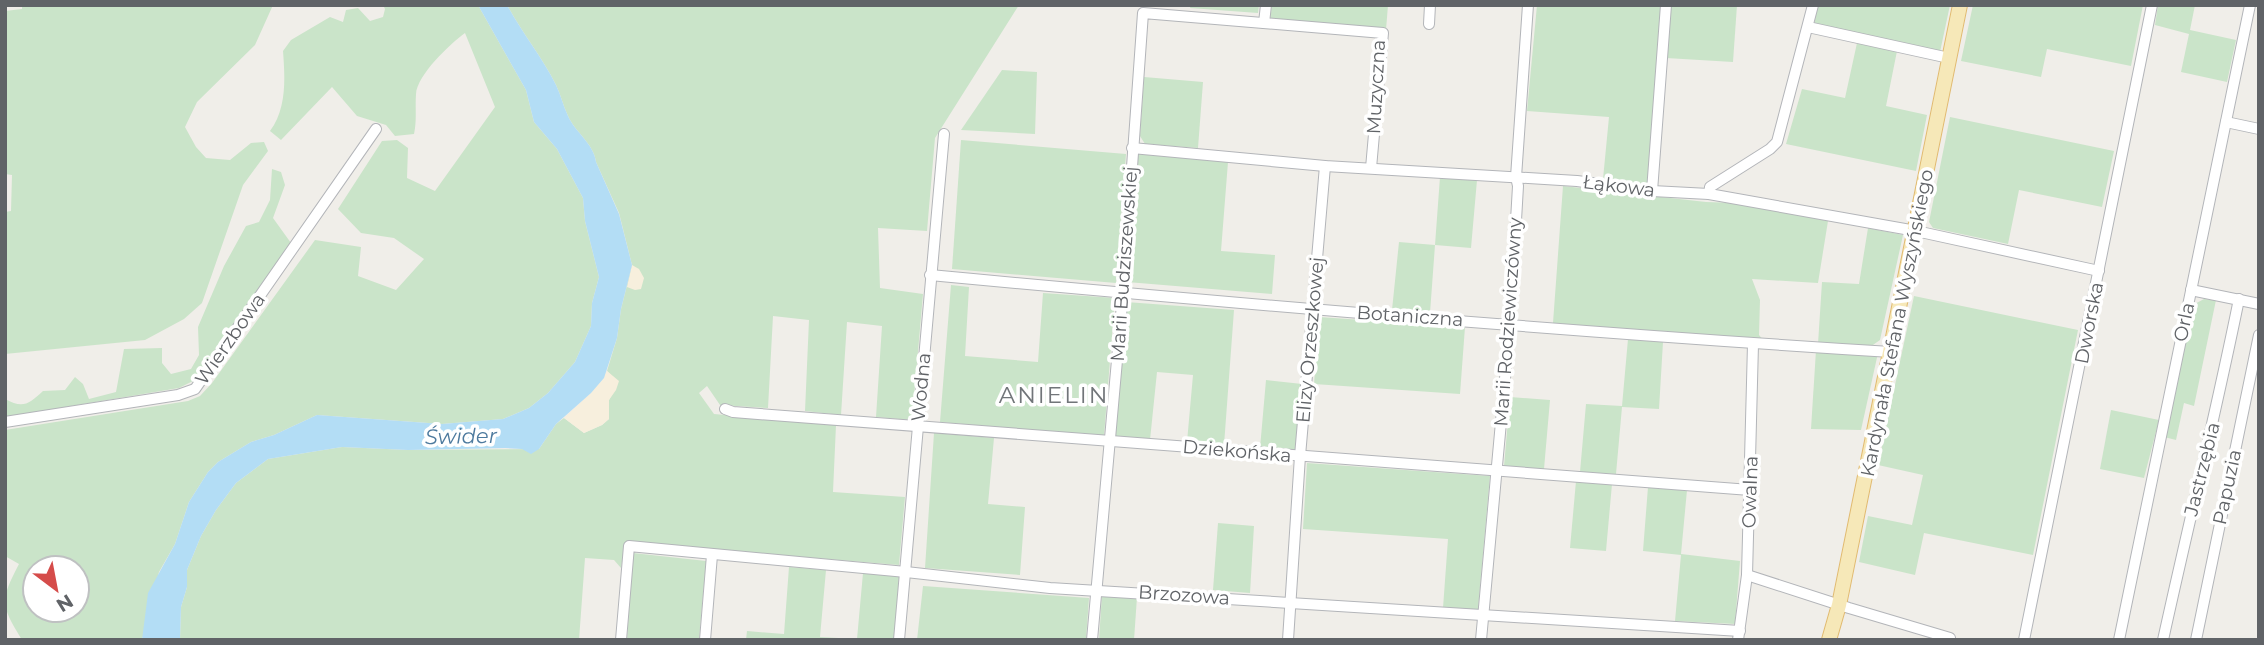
<svg xmlns="http://www.w3.org/2000/svg" width="2264" height="645" font-family="Montserrat,sans-serif">
	<rect width="100%" height="100%" fill="#f0eee9"/>
	<g fill="#cae4c9" fill-rule="evenodd">
		<polygon points="22,5 273,5 255,45 197,102 185,127 196,147 206,158 230,160 251,143 264,142 268,151 243,185 202,303 184,319 145,340 5,354 5,212 11,211 12,175 5,174 5,11 22,9"/>
		<path d="M383 5H478L526 90 534 122 557 149 583 198 585 221 599 277 592 303 591 326 575 362 548 393 529 408 503 419 442 424 317 415 274 435 251 442 218 462 208 472 189 502 175 544 159 572 142 640H22C0 604 0 601 19 564L5 556V430L188 401 200 396 212 383 315 240 361 247 358 276 396 290 424 259 394 238 361 233 338 209 382 141 397 140 408 148 407 178 435 191 495 107 465 33C450 44 417 75 416 94 415 108 417 120 414 134L395 136 386 125 357 116 332 87 281 140 270 131C287 108 285 78 283 51L291 40 330 17 343 22 346 10 358 8 370 21 383 17 385 9ZM35 568H77V610H35Z"/>
		<path d="M507 5H1019L935 138 927 231 878 228 880 288 923 294 912 420 876 417 882 326 847 322 841 415 805 411 809 320 773 316 768 408 720 405 707 386 699 393 714 414 836 425 833 492 905 497 899 565 625 542 621 568 614 560 585 558 579 640H180L181 607 187 587V570L201 536 216 510 236 483 268 459 342 447 408 450 539 449 556 424 564 418 584 433 602 425 609 419V400L618 382 607 371 617 338 621 309 632 265 619 213 596 162C594 144 575 132 568 116 563 106 561 95 556 85 542 57 522 33 507 5Z"/>
		<polygon points="1191,5 1259,5 1258,13 1190,8"/>
		<polygon points="1272,5 1388,5 1386,30 1270,21"/>
		<polygon points="1537,5 1661,5 1649,184 1603,179 1609,117 1527,111"/>
		<polygon points="1670,5 1737,5 1733,62 1666,58"/>
		<polygon points="1818,5 1950,5 1940,52 1814,25"/>
		<polygon points="1973,5 2143,5 2131,66 2047,49 2041,77 1961,61"/>
		<polygon points="2158,5 2195,5 2190,30 2236,40 2227,82 2181,72 2189,34 2155,25"/>
		<polygon points="1857,43 1897,51 1886,106 1927,115 1916,171 1786,144 1802,89 1845,98"/>
		<polygon points="1002,70 1037,72 1035,134 961,130"/>
		<polygon points="1144,77 1203,82 1198,148 1145,144 1140,136"/>
		<polygon points="1950,117 2114,151 2102,207 2019,190 2008,244 1933,228 1929,222"/>
		<polygon points="961,140 1126,154 1116,283 952,269"/>
		<polygon points="1137,154 1228,162 1221,251 1275,255 1272,294 1127,282"/>
		<path d="M272 169 281 172 285 185 273 218 291 243 193 381 179 388 6 417 5 399C23 409 29 404 43 391L65 390 75 377 83 384 89 399 116 392 124 349 162 348V363L171 374 191 369 199 355 198 327 224 266 246 226 259 222 270 200Z"/>
		<polygon points="1440,177 1477,180 1471,248 1435,245 1430,313 1392,310 1399,242 1435,245"/>
		<polygon points="1563,186 1706,202 1737,203 1828,221 1818,283 1752,279 1760,300 1759,335 1765,342 1553,323"/>
		<polygon points="1868,228 1903,235 1880,340 1870,347 1818,344 1822,282 1859,284"/>
		<polygon points="951,285 969,287 965,356 1038,362 1043,293 1115,298 1104,436 940,422"/>
		<polygon points="1914,296 2078,330 2033,555 1924,533 1915,575 1859,562 1868,516 1912,525 1923,475 1878,465"/>
		<polygon points="2204,299 2216,300 2194,406 2184,403 2176,440 2164,437 2191,306"/>
		<polygon points="1126,302 1234,310 1224,445 1187,442 1193,375 1157,372 1150,440 1114,437"/>
		<polygon points="1319,317 1465,327 1460,394 1314,384"/>
		<polygon points="1628,339 1663,342 1659,409 1622,407 1616,474 1580,472 1586,404 1622,406"/>
		<polygon points="1816,350 1878,353 1861,430 1811,429"/>
		<polygon points="1266,380 1302,384 1297,450 1260,448"/>
		<polygon points="1510,397 1550,400 1544,469 1504,466"/>
		<polygon points="2111,410 2159,420 2144,478 2100,469"/>
		<polygon points="934,433 994,438 988,504 1025,507 1020,575 925,568"/>
		<polygon points="1307,463 1490,476 1478,610 1443,608 1448,539 1303,529"/>
		<polygon points="1576,481 1612,484 1606,551 1570,548"/>
		<polygon points="1648,487 1687,490 1681,554 1740,561 1735,624 1675,621 1681,555 1643,551"/>
		<polygon points="1218,523 1254,526 1250,593 1213,590"/>
		<polygon points="633,553 706,561 699,640 627,640"/>
		<polygon points="789,567 826,570 820,637 857,639 863,573 899,576 894,640 746,640 747,631 784,634"/>
		<polygon points="923,586 1089,598 1086,640 917,640"/>
		<polygon points="1102,594 1137,597 1134,640 1099,640"/>
	</g>
	<g fill="#f7efdd">
		<polygon points="632,265 639,269 644,278 641,289 635,290 627,287"/>
		<polygon points="607,371 619,381 616,390 609,400 609,419 602,425 584,433 564,418 591,393"/>
	</g>
	<path fill="#b3ddf5" d="M478 5H507C522 33 542 57 556 85 561 95 563 106 568 116 575 132 594 144 596 162L619 214 632 265 621 309 617 338 604 378 591 393 556 424 539 449 531 454 522 449 505 448 408 450 342 447 268 459 236 483 216 510 201 536 187 570V587L181 607 180 640H142L148 593 175 544 189 502 208 472 218 462 251 442 274 435 317 415 442 424 503 419 529 408 548 393 575 362 591 326 592 303 599 277 585 221 583 198 557 149 534 122 526 90Z"/>
	<g fill="none" stroke-linecap="round" stroke-linejoin="round">
		<g stroke="#b3b5b9" stroke-width="12">
			<g id="minor">
				<polyline points="1264,23 1266,5"/>
				<polyline points="1429,24 1430,5"/>
				<polyline points="1808,27 1949,58"/>
				<polyline points="2226,122 2259,129"/>
				<polyline points="1132,148 1325,166 1577,181 1652,191 1709,194 1916,231 2099,271"/>
				<polyline points="1652,191 1666,5"/>
				<polyline points="1709,194 1710,187 1770,149 1777,142 1813,5"/>
				<path d="M930 275C1250 305 1570 332 1891 352"/>
				<polyline points="2191,290 2259,304"/>
				<polyline points="725,409 733,412 1750,490"/>
				<polyline points="5,422 178,395 195,389 376,129"/>
				<polyline points="1747,575 1849,608 1950,638"/>
				<polyline points="621,640 629,546 906,572 1050,588 1740,631"/>
				<polyline points="705,640 712,555"/>
				<polyline points="899,640 944,134"/>
				<polyline points="1092,640 1123,293 1143,13 1383,33 1371,168"/>
				<polyline points="1288,640 1300,456 1325,166"/>
				<polyline points="1481,640 1510,324 1518,186 1516,177 1528,5"/>
				<polyline points="1738,640 1747,575 1753,344"/>
				<polyline points="2024,640 2152,5"/>
				<polyline points="2119,640 2250,5"/>
				<path d="M2163 640C2188 526 2216 413 2239 299"/>
				<polyline points="2196,640 2259,335"/>
			</g>
		</g>
		<g stroke="#e1ba70" stroke-width="16">
			<polyline id="major" points="1829,640 1839,605 1960,5"/>
		</g>
		<use href="#minor" stroke="#fff" stroke-width="10"/>
		<use href="#major" stroke="#f6e8b8" stroke-width="14"/>
	</g>
	<g text-anchor="middle" dominant-baseline="central" stroke-width="7" stroke-linejoin="round" paint-order="stroke">
		<g font-size="19" fill="#606367" stroke="#fff">
			<text transform="translate(1376 87) rotate(-87)">Muzyczna</text>
			<text transform="translate(1619 186) rotate(7)">Łąkowa</text>
			<text transform="translate(1124 264) rotate(-86)">Marii Budziszewskiej</text>
			<text transform="translate(1410 316) rotate(4)">Botaniczna</text>
			<text transform="translate(1508 322) rotate(-86)">Marii Rodziewiczówny</text>
			<text transform="translate(2184 322) rotate(-78)">Orla</text>
			<text transform="translate(1897 323) rotate(-79)">Kardynała Stefana Wyszyńskiego</text>
			<text transform="translate(2089 323) rotate(-79)">Dworska</text>
			<text transform="translate(230 339) rotate(-55)">Wierzbowa</text>
			<text transform="translate(1310 340) rotate(-85)">Elizy Orzeszkowej</text>
			<text transform="translate(921 387) rotate(-85)">Wodna</text>
			<text transform="translate(1237 451) rotate(5)">Dziekońska</text>
			<text transform="translate(2202 469) rotate(-76)">Jastrzębia</text>
			<text transform="translate(2227 487) rotate(-78)">Papuzia</text>
			<text transform="translate(1750 492) rotate(-88)">Owalna</text>
			<text transform="translate(1184 595) rotate(4)">Brzozowa</text>
		</g>
		<g font-size="21" font-style="italic" fill="#4d7a9e" stroke="#fff">
			<text transform="translate(461 436) rotate(-1)">Świder</text>
		</g>
		<g font-size="23" letter-spacing="2" fill="#717579" stroke="#fff">
			<text x="1054" y="395">ANIELIN</text>
		</g>
	</g>
	<rect width="2264" height="645" fill="none" stroke="#606367" stroke-width="14"/>
	<g transform="translate(56 589) rotate(148)"><circle r="33" fill="#ffffff" stroke="#bfc1c2" stroke-width="2"/>
	<path d="M0-5L12 26L0 18L-12 26Z" fill="#d54c4a"/>
	<text y="-10" font-size="19" font-weight="bold" text-anchor="middle" fill="#606367">N</text>
	</g>
</svg>
